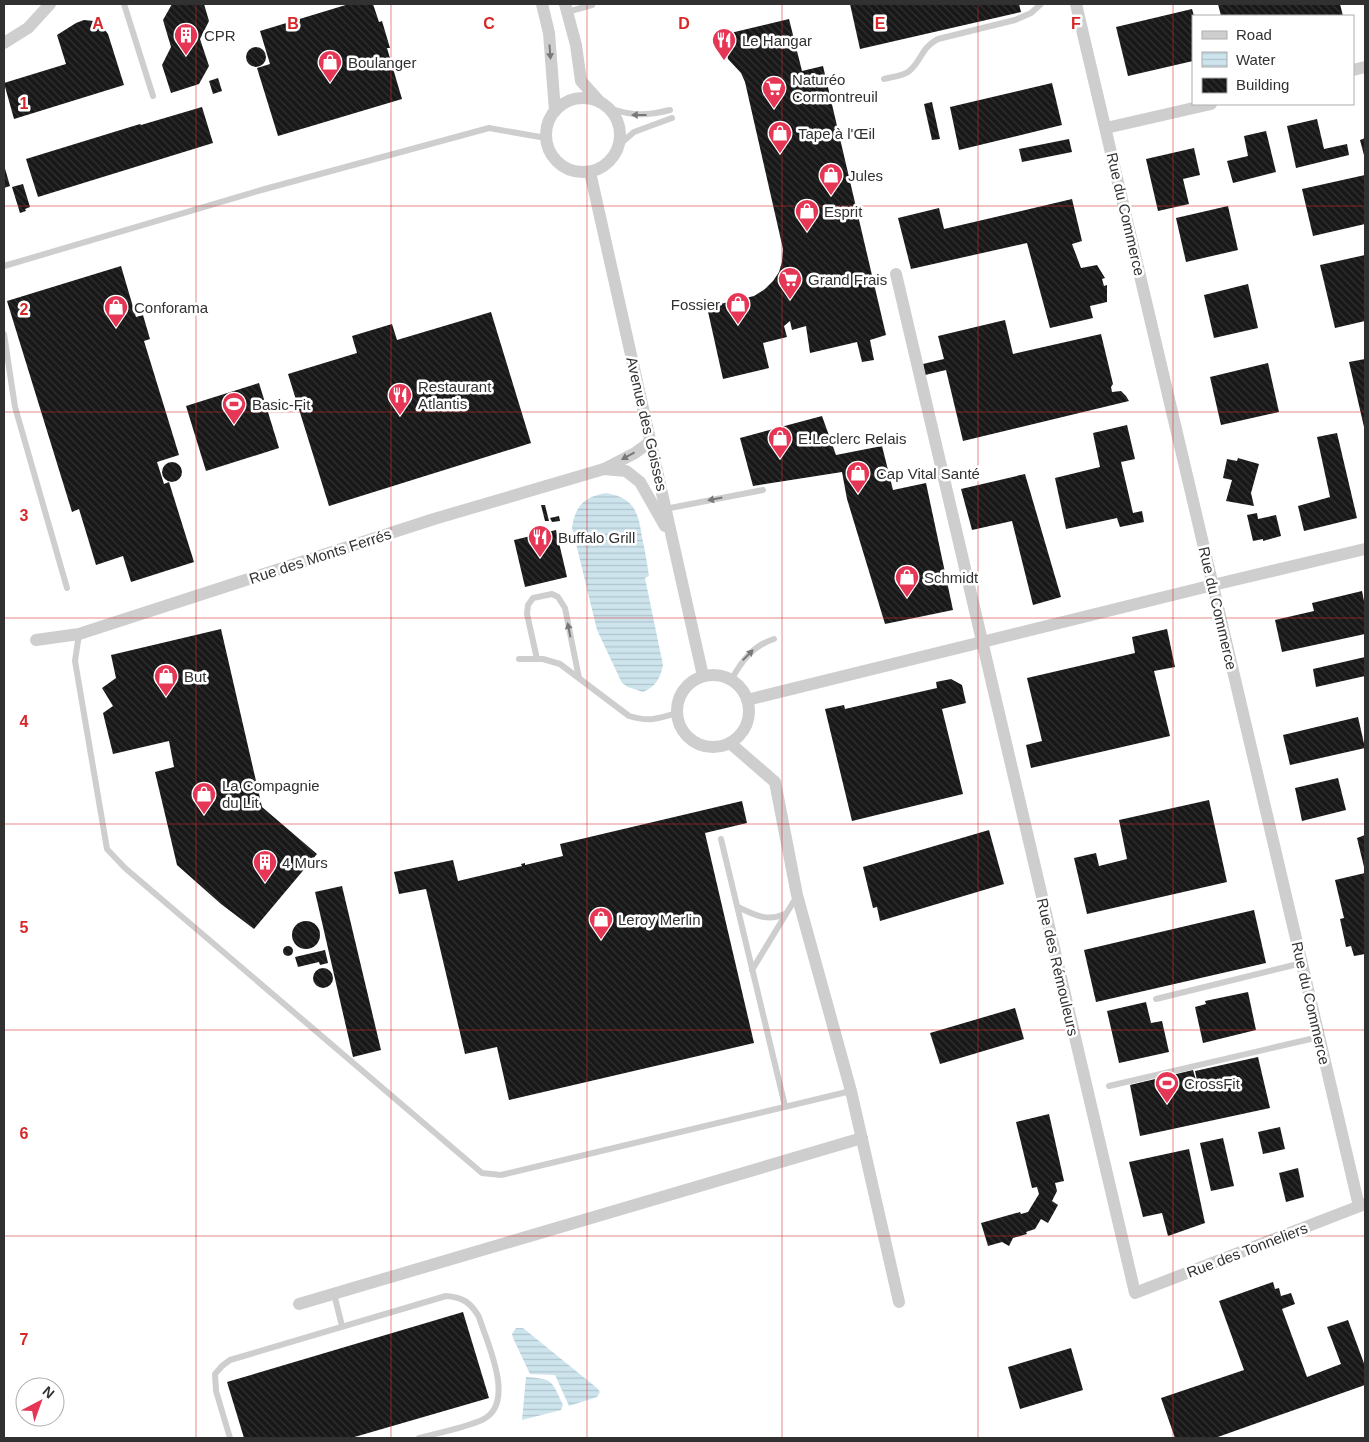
<svg xmlns="http://www.w3.org/2000/svg" width="1369" height="1442" font-family="Helvetica,sans-serif">
	<defs>
		<pattern id="water-rules" width="6" height="5" patternUnits="userSpaceOnUse" patternTransform="scale(1.25)"><rect width="6" height="5" fill="#cde4ed"/><path d="M0 2.5h6" fill="none" stroke="#b0c4cc"/></pattern>
		<pattern id="building-back-hatch" width="6" height="6" patternUnits="userSpaceOnUse" patternTransform="scale(1.25)"><rect width="6" height="6" fill="#181818"/><path d="M-1 5l2 2M0 0l6 6M5-1l2 2" fill="none" stroke="#313131"/></pattern>
	</defs>
	<rect width="100%" height="100%" fill="#fff"/>
	<g fill="url(#water-rules)">
		<path d="M606 493C634 498 638 511 642 537 645 550 647 563 649 576L645 578 663 665C660 679 656 686 643 692L628 687 622 683 597 630 572 527C576 505 584 497 606 493Z"/>
		<polygon points="516,1328 523,1328 597,1388 600,1392 597,1397 569,1406 555,1375 530,1374 513,1338 512,1334"/>
		<path d="M526 1377C554 1379 551 1380 563 1405L561 1410 522 1420Z"/>
	</g>
	<g fill="url(#building-back-hatch)">
		<polygon points="172,4 204,4 209,21 200,39 209,66 199,84 171,93 162,65 171,47 163,20"/>
		<polygon points="349,4 373,4 379,22 382,21 390,48 387,48 402,99 278,136 257,68 270,64 260,31"/>
		<polygon points="850,4 1019,4 1021,12 860,49"/>
		<polygon points="1218,4 1340,4 1343,16 1221,16"/>
		<polygon points="1192,9 1194,16 1193,61 1128,76 1116,27"/>
		<polygon points="789,19 802,71 823,66 886,335 870,340 874,360 862,362 857,342 810,353 806,326 792,330 790,321 784,326 787,337 763,343 769,368 723,379 707,307 754,296 765,289 773,281 779,272 782,262 783,249 745,82 741,73 728,59 722,35"/>
		<polygon points="84,20 94,21 102,26 108,34 124,85 14,119 4,83 66,64 57,35 76,23"/>
		<circle cx="256" cy="57" r="10"/>
		<polygon points="218,78 222,91 213,94 209,81"/>
		<polygon points="1052,83 1062,125 959,150 950,107"/>
		<polygon points="932,102 940,139 932,140 924,104"/>
		<polygon points="202,107 213,143 38,197 26,159 140,124 141,125"/>
		<polygon points="1317,119 1324,149 1347,144 1349,155 1296,168 1287,126"/>
		<polygon points="1266,131 1276,172 1233,183 1227,161 1248,156 1244,136"/>
		<polygon points="1365,138 1365,159 1360,140"/>
		<polygon points="1069,139 1072,152 1022,162 1019,149"/>
		<polygon points="1194,148 1200,175 1183,179 1189,204 1158,211 1146,159"/>
		<polygon points="4,165 10,186 4,188"/>
		<polygon points="1365,175 1365,224 1313,236 1302,189"/>
		<polygon points="23,184 30,207 25,209 26,211 20,213 12,187"/>
		<polygon points="1072,199 1082,241 1072,244 1081,268 1097,265 1105,278 1102,279 1104,286 1107,285 1107,302 1090,306 1093,318 1050,328 1027,243 911,269 898,218 939,208 944,229"/>
		<polygon points="1228,206 1238,250 1186,262 1176,218"/>
		<polygon points="1365,255 1365,321 1335,328 1320,265"/>
		<polygon points="121,266 136,317 143,315 150,339 144,341 179,455 157,462 164,484 169,482 194,562 131,582 123,556 96,565 79,509 72,512 7,301"/>
		<polygon points="1248,284 1258,328 1214,338 1204,295"/>
		<polygon points="491,312 531,443 329,506 288,374 357,353 352,336 392,324 397,340"/>
		<polygon points="1005,320 1013,354 1101,334 1113,384 1111,387 1112,392 1121,391 1126,396 1129,401 963,441 946,370 925,375 923,364 944,359 938,336"/>
		<polygon points="1365,359 1365,427 1364,427 1349,362"/>
		<polygon points="1268,363 1279,412 1221,425 1210,377"/>
		<polygon points="259,383 279,448 206,471 186,406"/>
		<polygon points="822,416 836,455 882,446 893,490 926,483 953,610 885,624 847,499 842,472 753,486 740,438"/>
		<polygon points="1127,425 1135,459 1121,462 1133,513 1142,511 1144,522 1120,527 1117,518 1066,529 1055,478 1100,467 1093,433"/>
		<polygon points="1337,433 1357,518 1304,531 1298,506 1330,497 1317,437"/>
		<polygon points="1238,458 1259,464 1251,493 1254,506 1226,501 1232,480 1223,478 1227,459 1237,461"/>
		<circle cx="172" cy="472" r="10"/>
		<polygon points="1025,474 1061,597 1033,605 1012,521 972,530 961,489"/>
		<polygon points="541,505 545,505 549,521 545,521"/>
		<polygon points="1257,513 1258,519 1276,515 1281,536 1263,541 1263,539 1253,541 1247,515"/>
		<polygon points="559,516 560,521 552,522 550,518"/>
		<polygon points="556,530 567,577 525,587 514,540"/>
		<polygon points="1362,591 1365,606 1365,634 1282,652 1275,620 1314,611 1312,603"/>
		<polygon points="221,629 262,807 317,854 254,929 221,904 177,865 155,772 174,767 169,741 113,754 103,713 113,706 102,688 116,678 111,655"/>
		<polygon points="1167,629 1175,667 1154,671 1170,736 1031,768 1026,745 1042,741 1027,678 1135,653 1132,637"/>
		<polygon points="1365,657 1365,676 1316,687 1313,669"/>
		<polygon points="951,679 962,685 966,703 942,709 963,794 852,821 825,709 844,705 845,709 937,688 936,682"/>
		<polygon points="1358,717 1365,748 1290,765 1283,735"/>
		<polygon points="1338,778 1346,810 1302,821 1295,788"/>
		<polygon points="1209,800 1227,882 1087,914 1074,858 1096,853 1099,866 1127,859 1119,820"/>
		<polygon points="742,801 747,823 705,833 754,1043 509,1100 497,1047 465,1054 426,889 399,894 394,872 453,860 458,881 522,866 521,864 525,863 525,865 563,856 560,844"/>
		<polygon points="989,830 1004,884 880,921 877,907 873,908 863,867"/>
		<polygon points="1365,835 1365,871 1357,838"/>
		<polygon points="1365,873 1365,954 1354,956 1351,946 1346,947 1340,919 1344,918 1335,880"/>
		<polygon points="342,886 381,1050 353,1057 315,892"/>
		<polygon points="1254,910 1266,963 1096,1002 1084,950"/>
		<circle cx="306" cy="935" r="14"/>
		<circle cx="288" cy="951" r="5"/>
		<polygon points="325,950 328,963 320,965 319,962 298,967 295,957"/>
		<circle cx="323" cy="978" r="10"/>
		<polygon points="1248,992 1256,1030 1203,1043 1195,1007 1206,1004 1205,1001"/>
		<polygon points="1146,1002 1151,1023 1162,1021 1169,1052 1119,1063 1107,1011"/>
		<polygon points="1015,1008 1024,1039 940,1064 930,1033"/>
		<polygon points="1258,1057 1270,1108 1140,1136 1130,1085 1193,1070 1199,1090 1195,1071"/>
		<polygon points="1049,1114 1064,1181 1055,1183 1057,1191 1052,1201 1058,1205 1048,1223 1041,1219 1035,1229 1026,1232 1027,1234 1013,1238 1009,1246 1002,1242 988,1246 981,1223 1020,1212 1021,1214 1028,1212 1039,1194 1037,1187 1032,1188 1016,1122"/>
		<polygon points="1280,1127 1285,1149 1263,1154 1258,1132"/>
		<polygon points="1223,1138 1234,1186 1211,1191 1200,1143"/>
		<polygon points="1189,1149 1205,1223 1168,1236 1162,1213 1143,1217 1129,1162"/>
		<polygon points="1298,1168 1304,1197 1286,1202 1279,1173"/>
		<polygon points="1273,1282 1275,1289 1279,1288 1281,1296 1291,1293 1295,1304 1282,1309 1307,1377 1341,1364 1327,1327 1348,1320 1365,1366 1365,1385 1215,1438 1175,1438 1161,1398 1244,1370 1219,1301"/>
		<polygon points="463,1312 489,1398 351,1438 244,1438 227,1382"/>
		<polygon points="1071,1348 1083,1390 1020,1409 1008,1367"/>
	</g>
	<g fill="none" stroke-linecap="round" stroke-linejoin="round">
		<g stroke="#cecece" stroke-width="6">
			<polyline points="124,4 153,96"/>
			<polyline points="567,12 592,5"/>
			<path d="M884 79C891 77 902 76 908 72 922 62 920 48 938 39L1015 20 1031 13 1041 4"/>
			<path d="M609 108C632 116 646 116 670 110"/>
			<polyline points="619,145 634,132 672,118"/>
			<polyline points="4,266 265,189 489,128 546,138"/>
			<polyline points="4,334 15,407 67,588"/>
			<polyline points="665,509 763,490"/>
			<polyline points="79,634 75,661 107,849 125,868 482,1173 501,1175 851,1091"/>
			<path d="M519 659H543L560 664 629 716C649 722 658 719 677 713"/>
			<polyline points="537,659 527,614 528,605 533,598 552,594 558,597 565,608 579,678"/>
			<path d="M731 680C742 661 752 646 774 639"/>
			<polyline points="721,839 785,1106"/>
			<path d="M738 907C755 915 767 922 785 914"/>
			<polyline points="752,970 797,896"/>
			<polyline points="1156,999 1302,963"/>
			<polyline points="1109,1086 1319,1037"/>
			<polyline points="334,1294 342,1326"/>
			<path d="M230 1438 216 1391 215 1374 222 1366 230 1360 446 1296C463 1297 471 1303 479 1317 487 1343 517 1404 482 1420 464 1428 438 1433 419 1438"/>
		</g>
		<g stroke="#cecece" stroke-width="12">
			<polyline points="542,4 549,33 555,111"/>
			<polyline points="565,4 576,45 581,81 600,102"/>
			<polyline points="1076,4 1359,1206"/>
			<polyline points="4,43 28,28 50,4"/>
			<polyline points="1353,70 1365,67"/>
			<circle cx="583" cy="135" r="37"/>
			<polyline points="1106,128 1211,104"/>
			<polyline points="590,172 703,676"/>
			<polyline points="896,274 1135,1293 1365,1204"/>
			<polyline points="604,469 626,471 640,482 665,526"/>
			<polyline points="36,640 79,634 434,519 604,469 635,453 650,442"/>
			<circle cx="713" cy="711" r="36"/>
			<polyline points="747,700 1213,585 1365,549"/>
			<polyline points="730,743 775,782 797,895 851,1091 899,1302"/>
			<polyline points="299,1304 862,1138"/>
		</g>
	</g>
	<defs><path id="oneway-solid" d="M-6-.8H1V-3.2L6.5 0L1 3.2V.8H-6Z" transform="scale(1.25)"/></defs>
	<g fill="#787878">
		<use href="#oneway-solid" transform="translate(550 52) rotate(86)"/>
		<use href="#oneway-solid" transform="translate(639 115) rotate(-180)"/>
		<use href="#oneway-solid" transform="translate(628 456) rotate(151)"/>
		<use href="#oneway-solid" transform="translate(715 499) rotate(169)"/>
		<use href="#oneway-solid" transform="translate(569 630) rotate(-101)"/>
		<use href="#oneway-solid" transform="translate(748 655) rotate(-45)"/>
	</g>
	<path fill="none" stroke="#d62828" stroke-width="1" stroke-opacity="0.55" d="M196 4V1438M391 4V1438M587 4V1438M782 4V1438M978 4V1438M1173 4V1438M4 206H1365M4 412H1365M4 618H1365M4 824H1365M4 1030H1365M4 1236H1365"/>
	<defs>
		<g id="building-pin" transform="scale(1.25)"><path d="M0 17L-7.5 6A9.5 9.5 0 1 1 7.5 6Z" fill="#e63656" stroke="#fff"/><path d="M-4-6H4V6H1V3H-1V6H-4ZM-2.5-4.3h1.7v1.8h-1.7ZM.8-4.3h1.7v1.8H.8ZM-2.5-1h1.7V.8h-1.7ZM.8-1h1.7V.8H.8Z" fill="#fff"/></g>
		<g id="restaurant-pin" transform="scale(1.25)"><path d="M0 17L-7.5 6A9.5 9.5 0 1 1 7.5 6Z" fill="#e63656" stroke="#fff"/><path d="M-5-6h1v4h1v-4h1v4h1v-4h1v5L-1.5 .5V6h-2V.5L-5-1ZM5-6V6H3V1.5H1.5Q1.5-4 5-6Z" fill="#fff"/></g>
		<g id="shop-pin" transform="scale(1.25)"><path d="M0 17L-7.5 6A9.5 9.5 0 1 1 7.5 6Z" fill="#e63656" stroke="#fff"/><path d="M-5-2.5h2.3a2.7 3.5 0 0 1 5.4 0H5L5.5 6h-11ZM-1.5-2.5h3a1.5 2.3 0 0 0-3 0Z" fill="#fff"/></g>
		<g id="supermarket-pin" transform="scale(1.25)"><path d="M0 17L-7.5 6A9.5 9.5 0 1 1 7.5 6Z" fill="#e63656" stroke="#fff"/><path d="M-6-5.5h2.5l.6 2H6L4.5 2H-2.5L-4.4-4H-6ZM-1.5 3.2a1.3 1.3 0 1 0 .1 0ZM3 3.2a1.3 1.3 0 1 0 .1 0Z" fill="#fff"/></g>
		<g id="stadium-pin" transform="scale(1.25)"><path d="M0 17L-7.5 6A9.5 9.5 0 1 1 7.5 6Z" fill="#e63656" stroke="#fff"/><path d="M0-5a6.5 5 0 1 0 0 10a6.5 5 0 1 0 0-10ZM-3.5-1.8h7v3.6h-7Z" fill="#fff"/></g>
	</defs>
	<g fill-rule="evenodd">
		<use href="#building-pin" x="186" y="35"/>
		<use href="#restaurant-pin" x="724" y="40"/>
		<use href="#shop-pin" x="330" y="62"/>
		<use href="#supermarket-pin" x="774" y="88"/>
		<use href="#shop-pin" x="780" y="133"/>
		<use href="#shop-pin" x="831" y="175"/>
		<use href="#shop-pin" x="807" y="211"/>
		<use href="#supermarket-pin" x="790" y="279"/>
		<use href="#shop-pin" x="738" y="304"/>
		<use href="#shop-pin" x="116" y="307"/>
		<use href="#restaurant-pin" x="400" y="395"/>
		<use href="#stadium-pin" x="234" y="404"/>
		<use href="#shop-pin" x="780" y="438"/>
		<use href="#shop-pin" x="858" y="473"/>
		<use href="#restaurant-pin" x="540" y="537"/>
		<use href="#shop-pin" x="907" y="577"/>
		<use href="#shop-pin" x="166" y="676"/>
		<use href="#shop-pin" x="204" y="794"/>
		<use href="#building-pin" x="265" y="862"/>
		<use href="#shop-pin" x="601" y="919"/>
		<use href="#stadium-pin" x="1167" y="1083"/>
	</g>
	<g text-anchor="middle" dominant-baseline="central" stroke-width="5" stroke-linejoin="round" paint-order="stroke">
		<g font-size="15" fill="#313131" stroke="#fff" text-anchor="start">
			<text x="204" y="35">CPR</text>
			<text x="742" y="40">Le Hangar</text>
			<text x="348" y="62">Boulanger</text>
			<text x="792" y="79">Naturéo<tspan x="792" dy="17">Cormontreuil</tspan></text>
			<text x="798" y="133">Tape à l'Œil</text>
			<text x="848" y="175">Jules</text>
			<text x="824" y="211">Esprit</text>
			<text x="808" y="279">Grand Frais</text>
			<text x="720" y="304" text-anchor="end">Fossier</text>
			<text x="134" y="307">Conforama</text>
			<text x="418" y="386">Restaurant<tspan x="418" dy="17">Atlantis</tspan></text>
			<text x="252" y="404">Basic-Fit</text>
			<text x="798" y="438">E.Leclerc Relais</text>
			<text x="876" y="473">Cap Vital Santé</text>
			<text x="558" y="537">Buffalo Grill</text>
			<text x="924" y="577">Schmidt</text>
			<text x="184" y="676">But</text>
			<text x="222" y="785">La Compagnie<tspan x="222" dy="17">du Lit</tspan></text>
			<text x="282" y="862">4 Murs</text>
			<text x="618" y="919">Leroy Merlin</text>
			<text x="1184" y="1083">CrossFit</text>
		</g>
		<g font-size="15" fill="#313131" stroke="#fff">
			<text transform="translate(1126 214) rotate(77)">Rue du Commerce</text>
			<text transform="translate(647 424) rotate(77)">Avenue des Goisses</text>
			<text transform="translate(320 556) rotate(-18)">Rue des Monts Ferrés</text>
			<text transform="translate(1218 608) rotate(77)">Rue du Commerce</text>
			<text transform="translate(1058 967) rotate(77)">Rue des Rémouleurs</text>
			<text transform="translate(1311 1003) rotate(77)">Rue du Commerce</text>
			<text transform="translate(1247 1250) rotate(-21)">Rue des Tonneliers</text>
		</g>
	</g>
	<g font-size="16" text-anchor="middle" font-weight="bold" fill="#d62828" stroke="#fff" stroke-width="5" stroke-linejoin="round" paint-order="stroke">
		<text x="98" y="29">A</text>
		<text x="293" y="29">B</text>
		<text x="489" y="29">C</text>
		<text x="684" y="29">D</text>
		<text x="880" y="29">E</text>
		<text x="1076" y="29">F</text>
		<text x="24" y="109">1</text>
		<text x="24" y="315">2</text>
		<text x="24" y="521">3</text>
		<text x="24" y="727">4</text>
		<text x="24" y="933">5</text>
		<text x="24" y="1139">6</text>
		<text x="24" y="1345">7</text>
	</g>
	<rect width="1369" height="1442" fill="none" stroke="#313131" stroke-width="10"/>
	<rect x="1192" y="15" width="162" height="90" fill="#ffffff" stroke="#adadad"/>
	<rect x="1202" y="31" width="25" height="8" fill="#cecece" stroke="#adadad"/>
	<text x="1236" y="40" font-size="15" fill="#313131">Road</text>
	<rect x="1202" y="52" width="25" height="15" fill="url(#water-rules)" stroke="#adadad"/>
	<text x="1236" y="65" font-size="15" fill="#313131">Water</text>
	<rect x="1202" y="78" width="25" height="15" fill="url(#building-back-hatch)" stroke="#adadad"/>
	<text x="1236" y="90" font-size="15" fill="#313131">Building</text>
	<g transform="translate(40 1402) rotate(41)"><circle r="24" fill="#ffffff" stroke="#adadad"/>
	<path d="M0-4L9 19L0 12L-9 19Z" fill="#e63656"/>
	<text y="-8" font-size="14" font-weight="bold" text-anchor="middle" fill="#313131">N</text>
	</g>
</svg>
